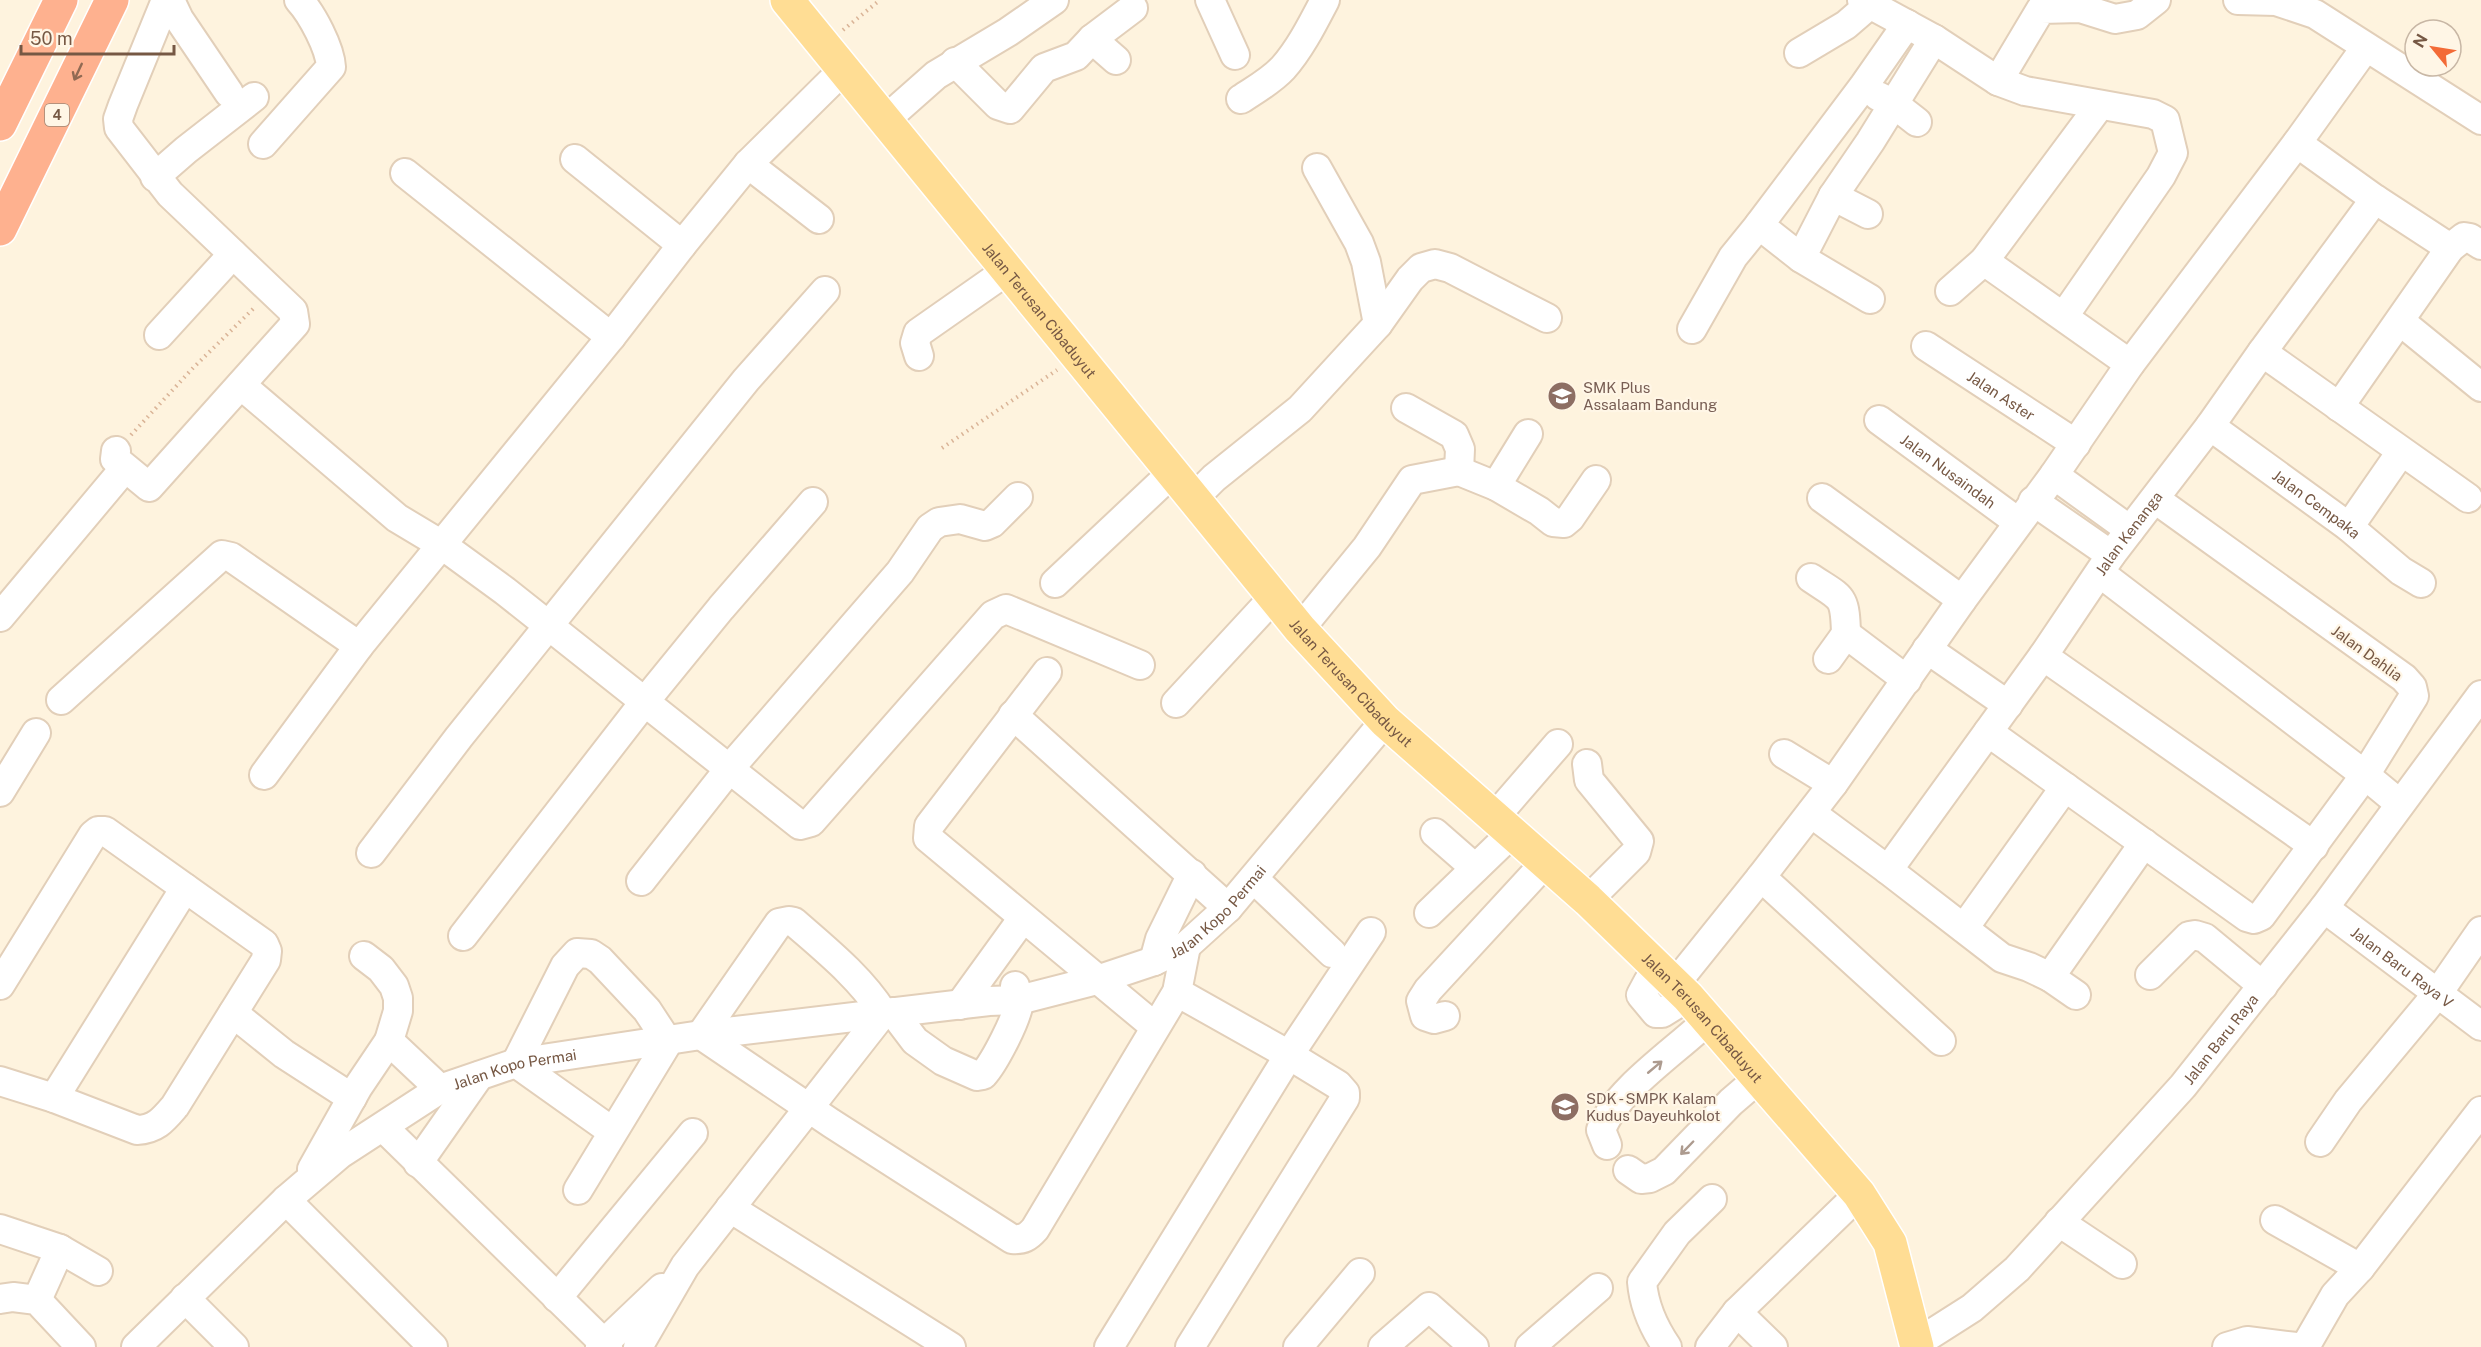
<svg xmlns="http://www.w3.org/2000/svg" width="2481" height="1347" font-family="'Public Sans',sans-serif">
	<rect width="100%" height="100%" fill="#fef3de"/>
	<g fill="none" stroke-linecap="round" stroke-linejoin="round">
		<g stroke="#e2cfb9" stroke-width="32">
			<g id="minor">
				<polyline points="170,0 179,19 229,93"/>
				<polyline points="1210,0 1235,55"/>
				<polyline points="1862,0 1934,39 1998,81 2025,91 2153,114 2165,120 2173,153 2161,176 2064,316"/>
				<polyline points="2238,0 2276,1 2315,14 2481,120"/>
				<polyline points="1092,39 1116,60"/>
				<polyline points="1799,53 1846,25 1875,0"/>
				<polyline points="955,62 998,105 1010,109 1044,68 1076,56 1092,39 1133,8"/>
				<polyline points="1998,81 2041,9 2080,8 2115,19 2137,15 2156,0"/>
				<polyline points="1878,96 1894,104 1917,122"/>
				<path d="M1241 99C1256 89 1271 81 1283 68 1300 49 1313 23 1325 0"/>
				<polyline points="884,121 936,75 1008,32 1054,0"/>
				<polyline points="2297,143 2375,199 2450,248"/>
				<path d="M263 144 331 67C330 48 312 14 299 0"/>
				<polyline points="575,159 682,245"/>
				<polyline points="748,164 819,219"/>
				<polyline points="1317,168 1359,243 1366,262 1378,324"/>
				<polyline points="405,173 611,337"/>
				<polyline points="155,177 186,150 254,97"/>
				<polyline points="1833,196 1801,258 1870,299"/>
				<polyline points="1868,214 1833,196 1870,142 1934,39"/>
				<polyline points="1801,258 1759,225 1863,87 1907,24"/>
				<polyline points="1984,261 2130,364"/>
				<polyline points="1950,291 1984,261 2100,105"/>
				<polyline points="2400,321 2481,387"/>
				<polyline points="1692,329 1733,257 1759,225"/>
				<polyline points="159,335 233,254"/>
				<path id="s1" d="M1926 346 2076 444"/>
				<polyline points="2262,352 2468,498"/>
				<polyline points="919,356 915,343 918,333 1008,270"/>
				<polyline points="241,385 397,518 442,545 505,591 800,825 811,822 993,615 1006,609 1140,665"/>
				<polyline points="2339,407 2450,248 2464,237 2470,238 2481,245"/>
				<polyline points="1406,408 1454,435 1460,449 1459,471"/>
				<path id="s2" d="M1879 420 2018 522"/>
				<path id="s3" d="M2210 426 2349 527 2401 571 2421 583"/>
				<polyline points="116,451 115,459 149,487 295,324 293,311 170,194 119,128 118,119 123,105 166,0"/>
				<polyline points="2054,475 2130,530"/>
				<polyline points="1496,486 1539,511 1553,522 1564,523 1570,518 1596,480"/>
				<polyline points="1822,498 1962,600"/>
				<polyline points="1193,499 1214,478 1300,409 1378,324 1410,279 1421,268 1435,264 1450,268 1547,318"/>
				<polyline points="2033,501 2111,555"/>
				<polyline points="2349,527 2401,452"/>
				<polyline points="2100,573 2365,775 2400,804"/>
				<path d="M1811 578C1842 599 1845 594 1846 634"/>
				<polyline points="1055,583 1173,472"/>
				<polyline points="0,617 124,469"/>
				<polyline points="1300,629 1367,547 1412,480 1459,471 1496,486 1528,434"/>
				<polyline points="1927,649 2008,705"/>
				<polyline points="2043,656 2314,846"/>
				<polyline points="1828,659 1846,634 1907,680"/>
				<polyline points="1047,672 929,826 928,838 1154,1026"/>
				<polyline points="61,700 222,555 231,557 359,646"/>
				<polyline points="1176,703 1273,598"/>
				<polyline points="1013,715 1228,908"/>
				<polyline points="1988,732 2247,917 2254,919 2261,916 2365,775 2414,696 2412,687 2404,678 2155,499"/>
				<polyline points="1784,754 1833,784"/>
				<polyline points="1587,764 1589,780 1639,841 1636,852 1588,900"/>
				<polyline points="264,775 359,646 611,337 682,245 748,164 843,70"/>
				<polyline points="0,792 36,733"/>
				<polyline points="1811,813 1888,870 2002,958 2029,967 2050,977 2144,843"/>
				<polyline points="1494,818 1558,744"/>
				<polyline points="1435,833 1475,868"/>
				<polyline points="371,853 459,737 746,380 825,291"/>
				<path id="s4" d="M1888 870 2043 656 2111 555 2210 426 2262 352 2375 199"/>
				<polyline points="1761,877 1941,1041"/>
				<polyline points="1254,879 1332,953"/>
				<polyline points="641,881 730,768 900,572 930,528 939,522 960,519 985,526 992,523 1018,497"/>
				<path id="s5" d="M2324 908 2481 1026"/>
				<polyline points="1429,913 1511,834"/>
				<polyline points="1964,928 2065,787"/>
				<polyline points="463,936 646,700 721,608 813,502"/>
				<polyline points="1154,961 1160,939 1192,874"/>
				<polyline points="1662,970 1648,982 1641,995 1656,1013 1662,1013 1688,997"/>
				<polyline points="2150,975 2189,936 2195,935 2205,938 2263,986"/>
				<polyline points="2050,977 2076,995"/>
				<polyline points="1675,984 1761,877 1833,784 1962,600 2054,475 2130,364 2297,143 2366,47"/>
				<path d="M0 985 93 835 98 831H105L264 944 267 951 266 960 175 1106C163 1120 156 1129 137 1130L54 1098 0 1081"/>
				<polyline points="1177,992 1289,1055 1338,1085 1345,1093 1345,1098 1190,1347"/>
				<polyline points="960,1005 1023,918"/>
				<path d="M893 1012 915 1041 943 1061 977 1076 983 1075C994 1063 1019 1016 1019 1000 1019 996 1016 990 1015 986"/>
				<polyline points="233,1013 284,1054 352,1098"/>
				<polyline points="1445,1016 1434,1019 1425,1016 1421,1001 1428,990 1545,863"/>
				<polyline points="389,1041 440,1089"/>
				<polyline points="54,1098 185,888"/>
				<polyline points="383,1127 608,1347"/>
				<polyline points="2320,1142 2348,1101 2438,993 2481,931"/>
				<path d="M1607 1145 1601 1130C1615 1091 1677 1050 1708 1020"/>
				<polyline points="418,1163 479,1076"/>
				<polyline points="312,1169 358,1087 389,1041 398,1011 398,998 394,986 381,969 364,956"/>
				<polyline points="1628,1170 1641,1179 1650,1178 1664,1171 1731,1102 1759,1078"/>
				<polyline points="578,1190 668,1042 647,1010 600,960 591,954 577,953 565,966 516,1063 613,1132"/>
				<polyline points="286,1200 433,1347"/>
				<polyline points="730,1208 951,1347"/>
				<polyline points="2275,1220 2360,1268"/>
				<polyline points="2059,1222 2122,1264"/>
				<polyline points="0,1229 60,1249 37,1300"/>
				<polyline points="60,1249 98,1271"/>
				<polyline points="185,1298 234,1347"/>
				<polyline points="557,1298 693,1133"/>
				<polyline points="0,1299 13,1297 37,1300 81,1347"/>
				<polyline points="1737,1312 1773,1347"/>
				<path id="s6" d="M1917 1343 1972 1308 2017 1269 2183 1086 2324 908 2481 695"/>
				<path id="s7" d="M136 1347 286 1200 340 1154 440 1089 516 1063 701 1035 989 1001 1019 1000 1097 980 1154 961 1186 946 1228 908 1385 721"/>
				<polyline points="600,1347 662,1288"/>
				<path d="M638 1347 685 1266 883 1013C860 977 826 950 794 922L789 921 779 923 701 1035 831 1123 1012 1239C1023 1240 1028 1237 1035 1229L1177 992 1186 946"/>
				<polyline points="1109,1347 1289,1055 1371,932"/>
				<polyline points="1298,1347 1360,1273"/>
				<polyline points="1383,1347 1429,1307 1474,1347"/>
				<polyline points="1530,1347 1598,1288"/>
				<path d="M1667 1347C1654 1328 1644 1306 1642 1282L1677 1233 1712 1199"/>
				<polyline points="1710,1347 1737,1312 1859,1194"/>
				<polyline points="2227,1347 2247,1341 2296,1347"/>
				<polyline points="2305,1347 2335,1295 2360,1268 2481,1111"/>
			</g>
		</g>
		<g stroke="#fff" stroke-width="36">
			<g id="major">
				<path id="s8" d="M787 0 1300 629 1385 721 1588 900 1688 997 1859 1194 1890 1243 1917 1347"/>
			</g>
		</g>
		<g stroke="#fff" stroke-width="36">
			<g id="highway">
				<polyline points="0,124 61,0"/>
				<polyline points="0,229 112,0"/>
			</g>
		</g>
		<g stroke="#dab497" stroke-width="4" stroke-dasharray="1.5 4.5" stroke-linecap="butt">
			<polyline points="843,30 880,0"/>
			<polyline points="131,435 192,369 255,307"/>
			<polyline points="942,448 1057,370"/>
		</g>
		<use href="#minor" stroke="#fff" stroke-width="28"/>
		<use href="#major" stroke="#ffdd94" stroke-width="33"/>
		<use href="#highway" stroke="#feb18f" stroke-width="33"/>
	</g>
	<defs><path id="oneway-shaft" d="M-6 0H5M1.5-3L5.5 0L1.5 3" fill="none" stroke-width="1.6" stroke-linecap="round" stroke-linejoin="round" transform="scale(1.5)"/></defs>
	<use stroke="#916a53" href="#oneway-shaft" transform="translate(78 72) rotate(115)"/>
	<g stroke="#ad9b8f">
		<use href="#oneway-shaft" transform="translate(1655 1067) rotate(-40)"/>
		<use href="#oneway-shaft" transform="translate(1687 1148) rotate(134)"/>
	</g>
	<defs>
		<g id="school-disc" transform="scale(1.5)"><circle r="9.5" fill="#8d6e63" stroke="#fff6e6"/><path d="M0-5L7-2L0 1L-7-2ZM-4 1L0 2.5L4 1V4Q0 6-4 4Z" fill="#fff"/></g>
	</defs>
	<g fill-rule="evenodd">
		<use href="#school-disc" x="1562" y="396"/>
		<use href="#school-disc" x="1565" y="1107"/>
	</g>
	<g text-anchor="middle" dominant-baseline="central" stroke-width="4.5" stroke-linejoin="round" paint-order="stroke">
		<rect fill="#fff6e6" stroke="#9f8775" stroke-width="1.5" x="45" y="104" width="24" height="22" rx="4.5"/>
		<g font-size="14" font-weight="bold" fill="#765844">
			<text x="57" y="115">4</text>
		</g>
		<g font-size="15" fill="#765844" stroke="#fff6e6">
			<text stroke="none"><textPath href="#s8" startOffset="400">Jalan Terusan Cibaduyut</textPath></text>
			<text stroke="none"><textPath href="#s1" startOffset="90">Jalan Aster</textPath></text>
			<text stroke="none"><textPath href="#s2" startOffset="86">Jalan Nusaindah</textPath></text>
			<text stroke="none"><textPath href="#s3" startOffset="132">Jalan Cempaka</textPath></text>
			<text stroke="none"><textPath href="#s4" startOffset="414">Jalan Kenanga</textPath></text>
			<text transform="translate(2367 653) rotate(36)">Jalan Dahlia</text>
			<text stroke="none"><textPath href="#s8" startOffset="886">Jalan Terusan Cibaduyut</textPath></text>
			<text stroke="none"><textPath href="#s7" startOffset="1210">Jalan Kopo Permai</textPath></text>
			<text stroke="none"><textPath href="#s5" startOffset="98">Jalan Baru Raya V</textPath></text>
			<text stroke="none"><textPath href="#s8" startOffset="1372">Jalan Terusan Cibaduyut</textPath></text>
			<text stroke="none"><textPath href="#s6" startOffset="432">Jalan Baru Raya</textPath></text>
			<text stroke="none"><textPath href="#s7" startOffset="478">Jalan Kopo Permai</textPath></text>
		</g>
		<g font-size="15" fill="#785e54" stroke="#fff6e6" text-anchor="start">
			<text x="1583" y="387">SMK Plus<tspan x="1583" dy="17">Assalaam Bandung</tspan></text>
			<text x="1586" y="1098">SDK - SMPK Kalam<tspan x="1586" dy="17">Kudus Dayeuhkolot</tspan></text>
		</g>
	</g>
	<g transform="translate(2433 48) rotate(300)"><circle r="28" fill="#fff6e6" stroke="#c8b7a5" stroke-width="1.5"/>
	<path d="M0-4.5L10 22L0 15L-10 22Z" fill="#f36b37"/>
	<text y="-9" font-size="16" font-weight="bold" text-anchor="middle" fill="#765844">N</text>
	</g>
	<path d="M21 45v9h153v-9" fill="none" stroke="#765844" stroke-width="3"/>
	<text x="30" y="45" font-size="18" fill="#765844" stroke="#fff6e6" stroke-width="4.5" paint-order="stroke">50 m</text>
</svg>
